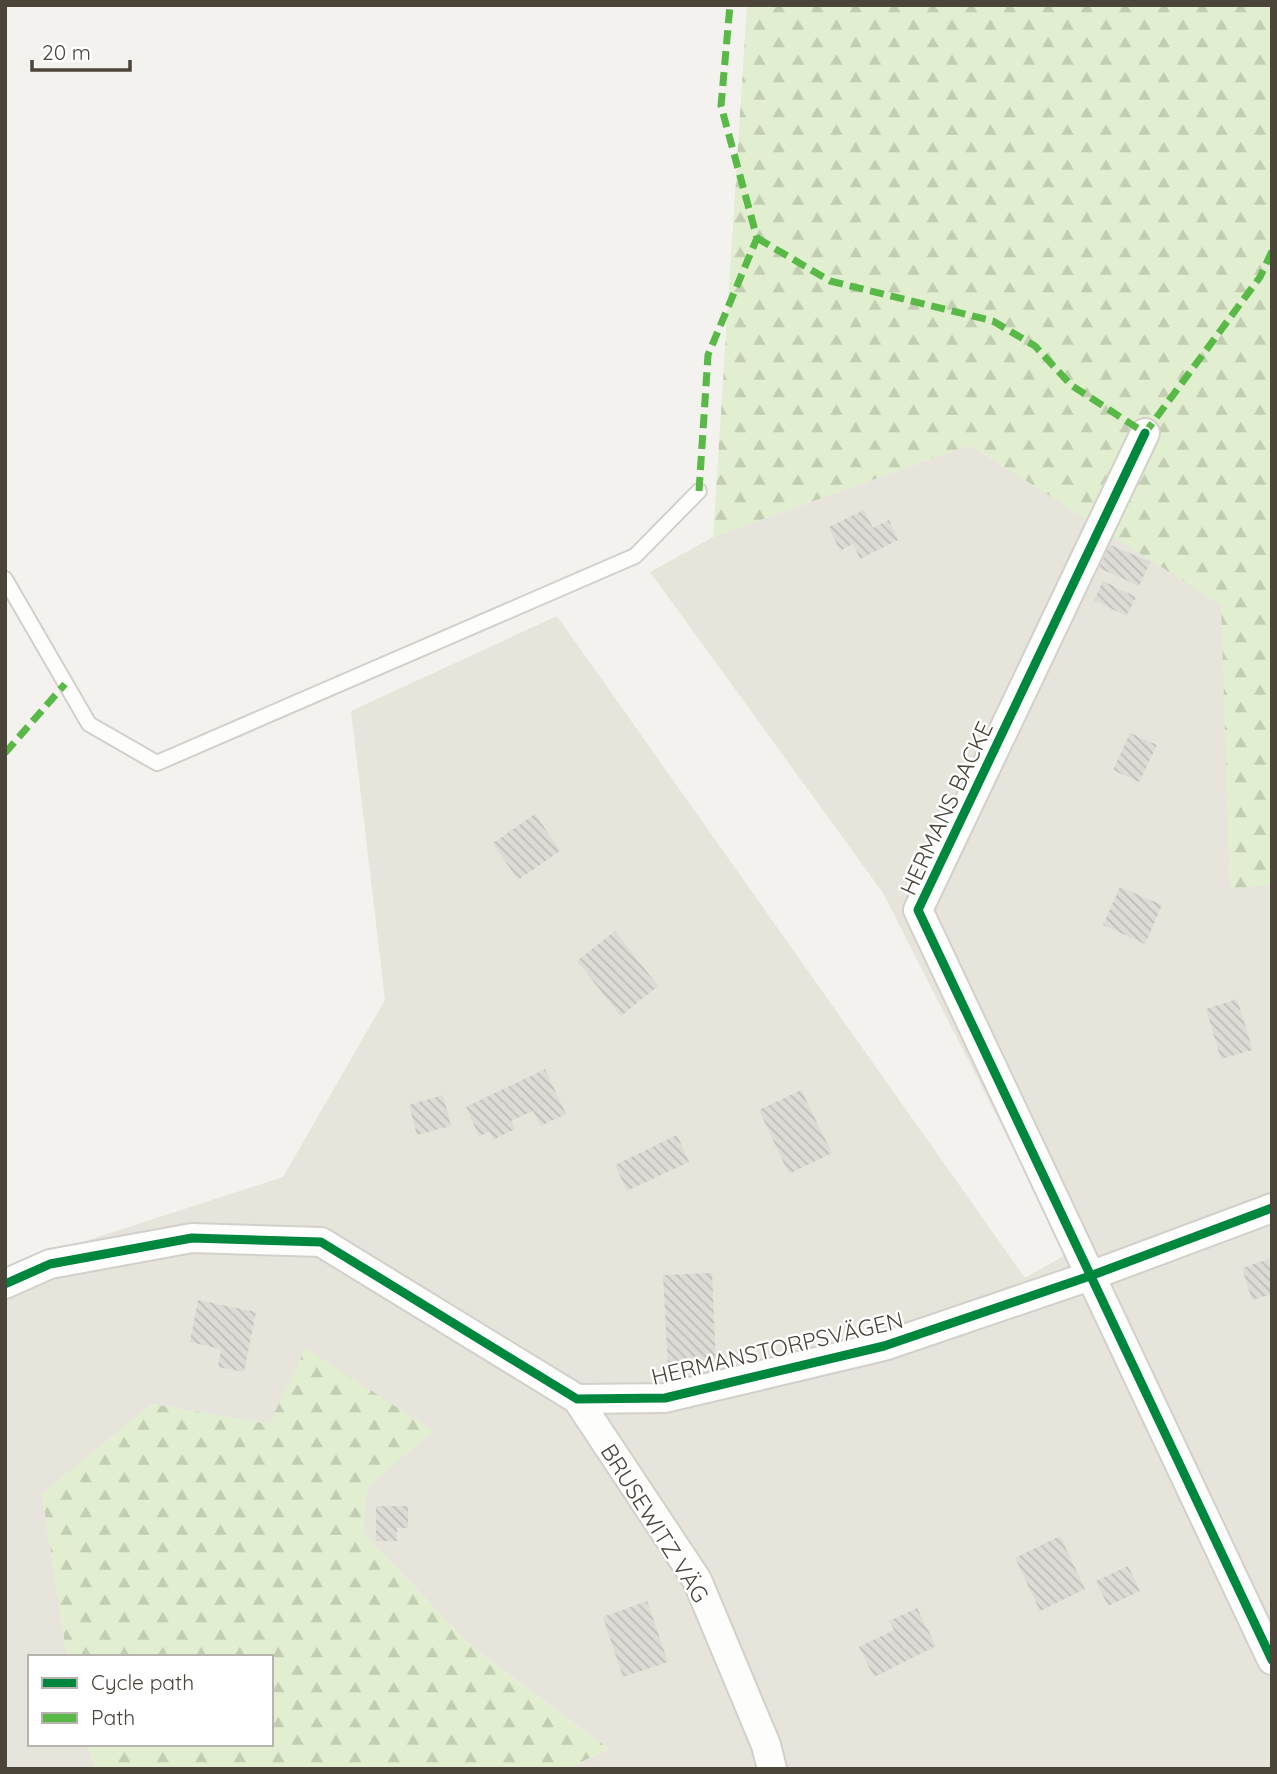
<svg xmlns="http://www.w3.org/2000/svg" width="1277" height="1774" font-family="Quicksand,sans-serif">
	<defs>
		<pattern id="forest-firs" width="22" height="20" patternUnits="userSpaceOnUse" patternTransform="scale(1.75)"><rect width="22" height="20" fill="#e1eecf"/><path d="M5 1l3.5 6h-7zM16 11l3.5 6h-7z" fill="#c3cdb2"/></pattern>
		<pattern id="building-back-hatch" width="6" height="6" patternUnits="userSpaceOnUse" patternTransform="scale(1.75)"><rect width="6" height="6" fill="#dedbd6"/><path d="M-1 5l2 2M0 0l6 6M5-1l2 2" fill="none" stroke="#c0bdb8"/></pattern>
	</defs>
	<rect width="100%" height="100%" fill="#f4f2ee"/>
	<polygon fill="#e7e4dc" points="970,445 1222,605 1230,888 1272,885 1272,1769 566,1769 609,1749 470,1645 363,1533 367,1488 432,1431 269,1424 152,1404 42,1494 67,1657 30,1657 30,1744 86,1744 97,1769 5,1769 5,1267 283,1177 385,1000 351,711 557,616 1025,1278 1067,1254 883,893 650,572 713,537"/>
	<g fill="url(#forest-firs)">
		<polygon points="747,5 1272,5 1272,885 1230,889 1221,605 970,445 713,537"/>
		<polygon points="306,1348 433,1431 367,1488 363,1533 470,1645 609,1749 566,1769 97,1769 86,1744 271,1744 271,1657 67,1657 42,1494 152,1404 269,1424"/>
	</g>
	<g fill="url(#building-back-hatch)">
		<polygon points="864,510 873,528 889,520 898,540 860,559 853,544 840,551 829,527"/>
		<polygon points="1110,545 1150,562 1139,586 1099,568"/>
		<polygon points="1103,581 1136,597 1126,616 1094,600"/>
		<polygon points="1130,733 1157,745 1139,782 1113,770"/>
		<polygon points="535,814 560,851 518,880 493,843"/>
		<polygon points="1120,887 1162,905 1145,944 1103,925"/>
		<polygon points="615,931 658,986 621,1016 577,961"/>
		<polygon points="1237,999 1253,1050 1221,1059 1206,1009"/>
		<polygon points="545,1069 566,1114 541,1126 533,1111 511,1121 515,1129 493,1140 489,1132 479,1136 466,1107"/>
		<polygon points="801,1090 832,1153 789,1174 759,1110"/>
		<polygon points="443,1095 451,1126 417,1135 409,1105"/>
		<polygon points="677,1135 689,1162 627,1191 615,1165"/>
		<polygon points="1269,1259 1272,1294 1252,1300 1242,1268"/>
		<polygon points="712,1273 716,1364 668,1366 663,1275"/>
		<polygon points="198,1300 256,1312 244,1372 218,1367 221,1349 190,1342"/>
		<polygon points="376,1506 408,1506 408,1528 397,1528 397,1541 376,1541"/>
		<polygon points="1060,1536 1085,1589 1040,1611 1015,1558"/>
		<polygon points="1128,1566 1140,1591 1108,1606 1096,1581"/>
		<polygon points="647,1601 668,1662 623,1677 603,1617"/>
		<polygon points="917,1608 936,1646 874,1677 859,1647 894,1630 889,1621"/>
	</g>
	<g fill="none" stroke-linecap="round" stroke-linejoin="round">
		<g stroke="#d2d0cb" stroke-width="18">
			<polyline id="service" points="5,579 89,724 157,763 635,556 699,491"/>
		</g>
		<g stroke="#d2d0cb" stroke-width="32">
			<g id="minor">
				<polyline points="1145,433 918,910 1272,1660"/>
				<polyline points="5,1284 50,1264 192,1238 321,1242 577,1399 665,1398 884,1346 1090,1276 1272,1208"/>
				<polyline points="577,1399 697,1580 766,1745 772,1769"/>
			</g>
		</g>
		<use href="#service" stroke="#fdfdfc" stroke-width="14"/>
		<use href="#minor" stroke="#fdfdfc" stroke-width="28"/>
		<g stroke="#58b947" stroke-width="7" stroke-dasharray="14 7" stroke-linecap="butt">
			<polyline points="757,238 830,281 993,321 1035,346 1071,385 1145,433 1260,277 1272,251"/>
			<polyline points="699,491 708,355 757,238 721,106 730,5"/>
			<polyline points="5,753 65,684"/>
		</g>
		<g stroke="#fff" stroke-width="13">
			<g id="cycleway">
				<polyline points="1145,433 918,910 1272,1660"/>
				<polyline points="5,1284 50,1264 192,1238 321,1242 577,1399 665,1398 884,1346 1090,1276 1272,1208"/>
			</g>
		</g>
		<use href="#cycleway" stroke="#00873e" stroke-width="9"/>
	</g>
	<g text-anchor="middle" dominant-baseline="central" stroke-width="5" stroke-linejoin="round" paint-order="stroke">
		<g font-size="23" fill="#4b4439" stroke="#fff">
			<text transform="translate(946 808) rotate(-65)">HERMANS BACKE</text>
			<text transform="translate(777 1348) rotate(-13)">HERMANSTORPSVÄGEN</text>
			<text transform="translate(655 1523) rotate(58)">BRUSEWITZ VÄG</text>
		</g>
	</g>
	<rect width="1277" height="1774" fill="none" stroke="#4b4439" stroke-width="14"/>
	<rect x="28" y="1655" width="245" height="91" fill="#ffffff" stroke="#b7b4b0" stroke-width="2"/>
	<rect x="42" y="1678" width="35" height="10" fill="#00873e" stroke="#b7b4b0" stroke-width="2"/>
	<text x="91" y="1690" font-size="21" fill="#4b4439">Cycle path</text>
	<rect x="42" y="1713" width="35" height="10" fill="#58b947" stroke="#b7b4b0" stroke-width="2"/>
	<text x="91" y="1725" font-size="21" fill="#4b4439">Path</text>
	<path d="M32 60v10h98v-10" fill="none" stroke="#4b4439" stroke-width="3.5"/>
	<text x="42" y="60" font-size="21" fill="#4b4439" stroke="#ffffff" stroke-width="5" paint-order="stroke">20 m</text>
</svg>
